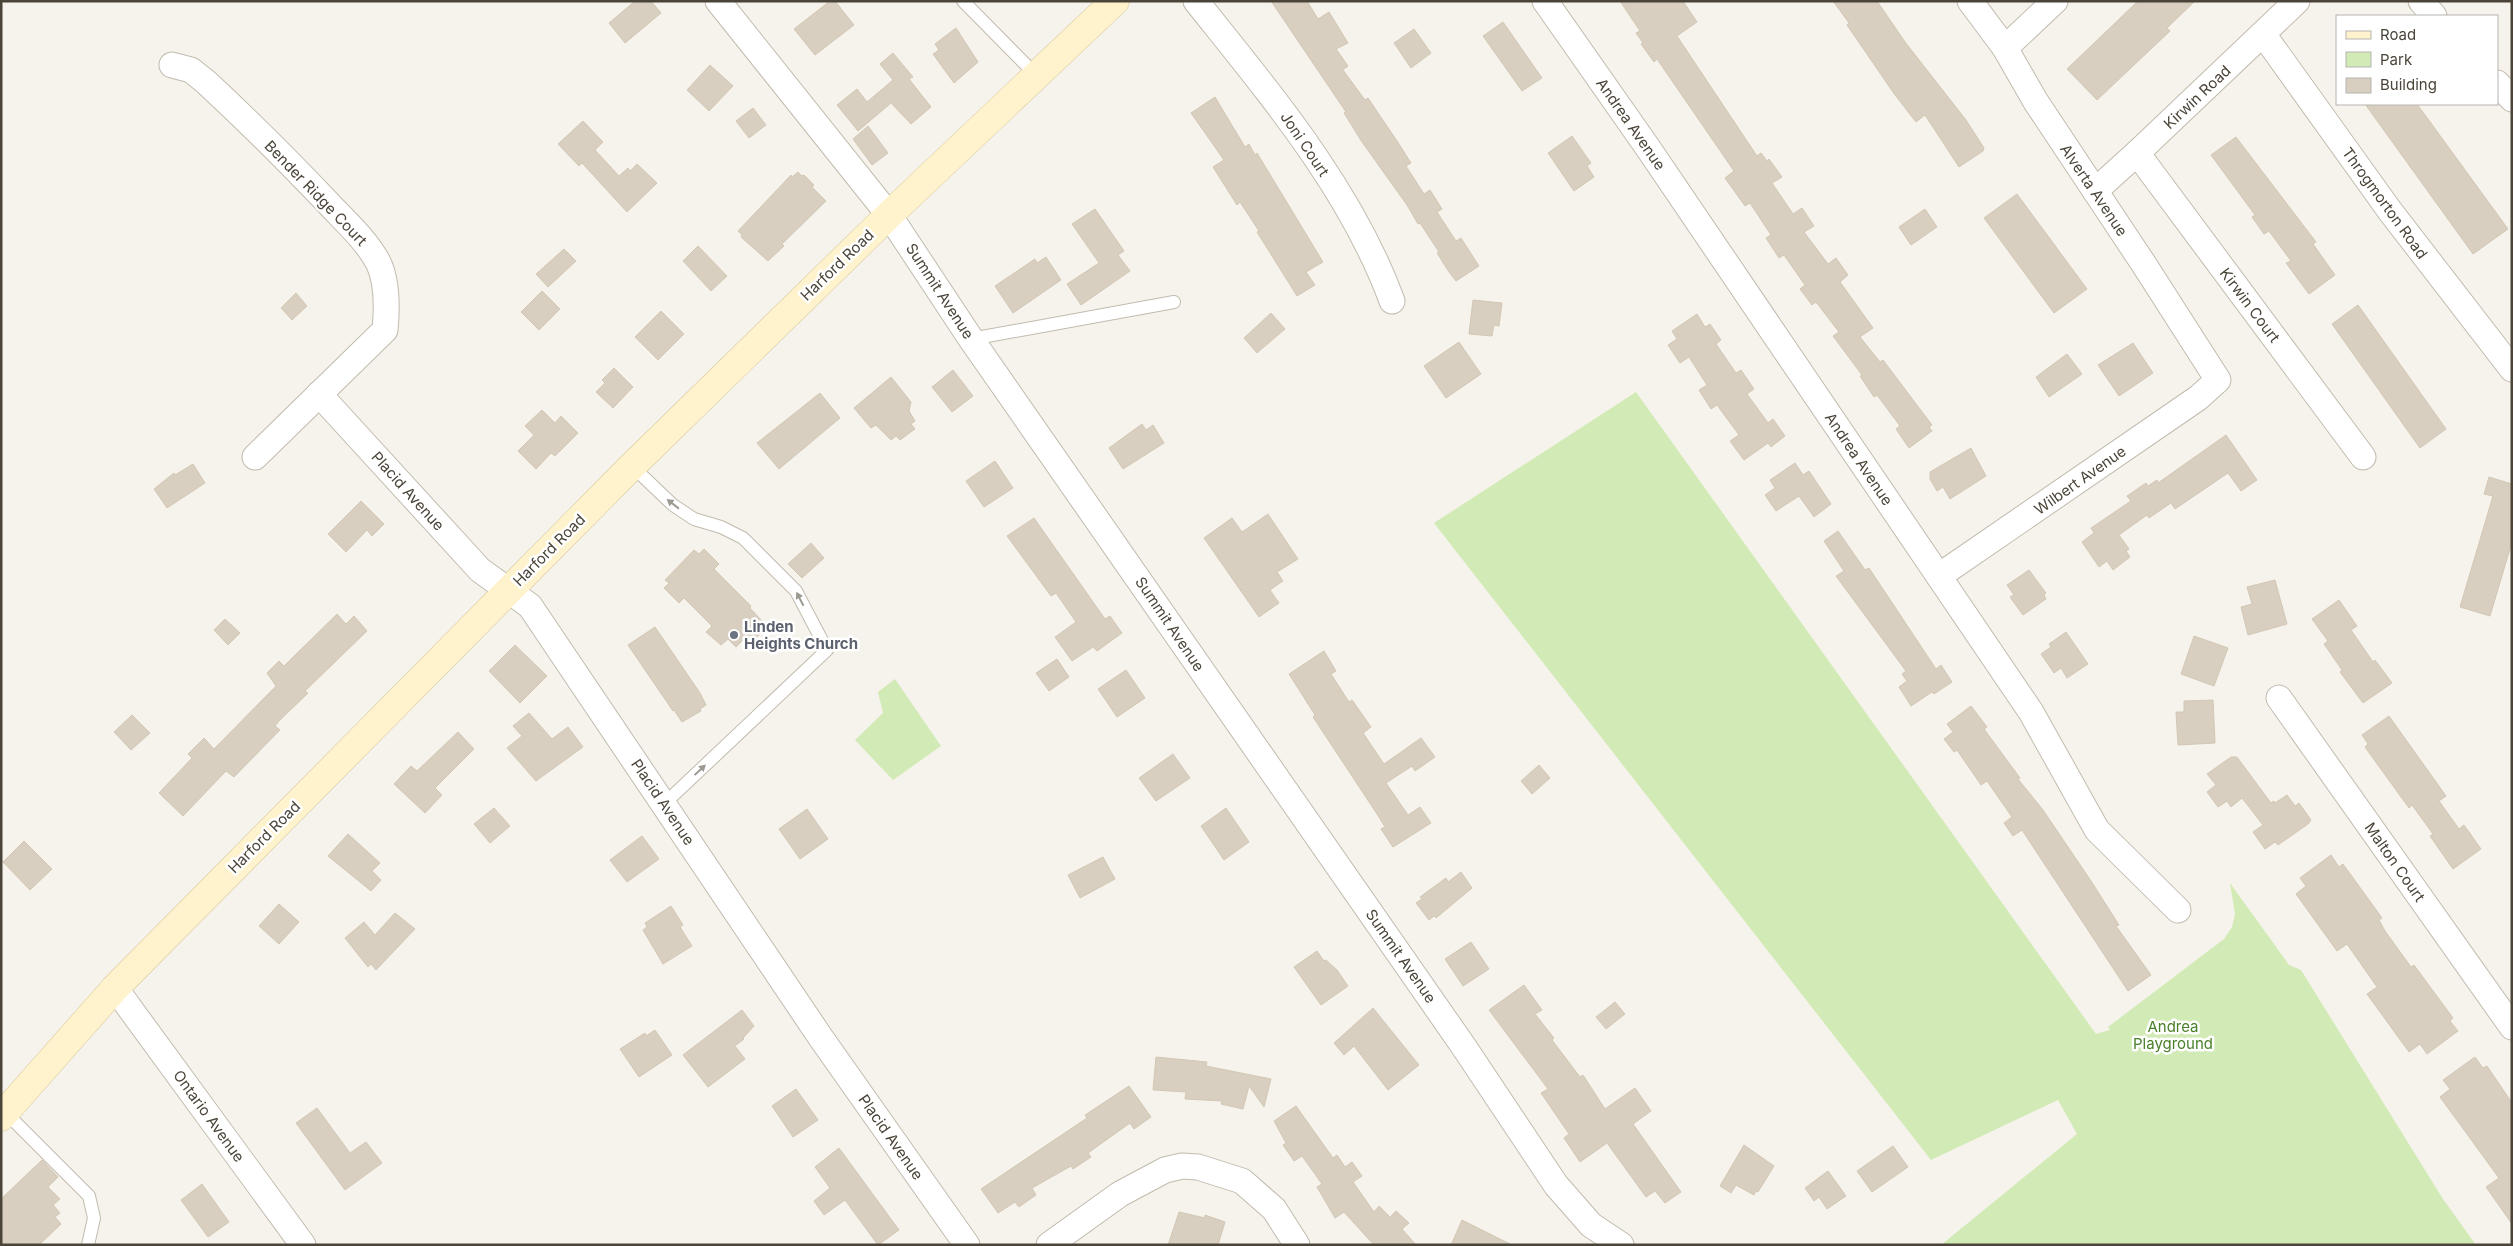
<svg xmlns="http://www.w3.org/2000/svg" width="2513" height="1246" font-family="Inter,sans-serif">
	<rect width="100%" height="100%" fill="#f6f3ec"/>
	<g fill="#d2eab5">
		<polygon points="1636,392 2096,1034 2110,1030 2108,1027 2224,939 2232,927 2235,914 2230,883 2289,965 2301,970 2443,1199 2476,1245 1941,1245 2077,1134 2058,1100 1931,1160 1434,523"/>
		<polygon points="895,679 941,746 893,780 855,740 883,713 878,692"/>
	</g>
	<g fill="#d8cfc1" stroke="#d3c7b4">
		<polygon points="635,1 651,1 661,13 625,43 609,23"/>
		<polygon points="830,1 835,1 854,25 815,55 794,29"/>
		<polygon points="1271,1 1307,1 1318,19 1329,12 1348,43 1336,49 1348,66 1343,70 1365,100 1368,98 1399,144 1411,163 1406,166 1424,194 1430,190 1442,209 1437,212 1456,241 1461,238 1479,266 1456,281 1449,272 1437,253 1439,252 1420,223 1418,224 1407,205 1362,142 1344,113 1346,112"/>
		<polygon points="1620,1 1683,1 1697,22 1677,36 1757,156 1761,153 1767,161 1769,159 1782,177 1772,183 1793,214 1802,208 1814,226 1804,232 1828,264 1836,258 1848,275 1840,282 1873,328 1860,337 1880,362 1883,360 1932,425 1929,427 1932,431 1909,448 1896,429 1900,426 1877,395 1874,397 1860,376 1862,375 1833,336 1839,332 1816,302 1812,305 1800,289 1805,285 1784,255 1779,258 1766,238 1771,235 1750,203 1745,206 1725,178 1734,171 1657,59 1654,62 1641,44 1643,43 1636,33 1640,31"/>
		<polygon points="1833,1 1877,1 1905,42 1966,120 1984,148 1983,151 1959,167 1925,115 1916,122 1895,95 1847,25 1849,23"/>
		<polygon points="2138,1 2195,1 2167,28 2170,31 2097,100 2067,69"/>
		<polygon points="1503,22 1542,78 1522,91 1483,36"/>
		<polygon points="956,28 978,62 954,83 933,54 939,50 935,44"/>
		<polygon points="1414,29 1431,53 1411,68 1394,43"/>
		<polygon points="893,53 913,77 909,79 931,107 911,124 891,103 858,131 837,105 857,89 867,102 893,80 880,64"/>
		<polygon points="710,65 733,86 709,111 687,90"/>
		<polygon points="1215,97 1245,147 1249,144 1255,155 1257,153 1323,262 1306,272 1315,285 1297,296 1257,232 1259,231 1240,202 1237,205 1213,167 1224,160 1191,113"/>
		<polygon points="2365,104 2417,104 2508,229 2473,254"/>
		<polygon points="753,108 766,125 749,138 736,121"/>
		<polygon points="583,121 603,142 595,150 619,176 628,168 630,171 637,164 657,183 627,212 582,163 579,166 558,144"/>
		<polygon points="868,126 888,153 872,165 853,139"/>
		<polygon points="1572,136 1591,163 1587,166 1594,177 1574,191 1548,153"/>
		<polygon points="2236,137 2316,242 2313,244 2335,275 2309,294 2286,263 2291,261 2269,231 2264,234 2252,217 2255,215 2211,155"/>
		<polygon points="798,172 802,176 804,175 814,185 812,187 826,201 782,244 784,246 768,261 741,237 742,235 738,231 791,175 792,177"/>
		<polygon points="2017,194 2087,289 2054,313 1984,218"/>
		<polygon points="1095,209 1124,251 1118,255 1130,271 1081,305 1067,284 1099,263 1072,224"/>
		<polygon points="1925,209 1937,227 1911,245 1899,227"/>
		<polygon points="698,246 727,276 711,291 683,261"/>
		<polygon points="564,249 576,261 548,287 536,274"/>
		<polygon points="1046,257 1061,280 1013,313 995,286 1035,259 1037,263"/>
		<polygon points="542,291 560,309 539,330 521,312"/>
		<polygon points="296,293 307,306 292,320 281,308"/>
		<polygon points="1473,300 1502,303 1499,326 1494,325 1492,336 1469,334"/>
		<polygon points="2358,305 2446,429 2420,448 2332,324"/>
		<polygon points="661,311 684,334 658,360 635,337"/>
		<polygon points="1271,313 1285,329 1257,353 1244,338"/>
		<polygon points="1697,314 1705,327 1710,324 1721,340 1716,344 1736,373 1741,370 1754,389 1747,394 1768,423 1773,419 1785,436 1771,447 1768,443 1744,460 1730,441 1739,435 1717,405 1711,409 1699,390 1707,385 1689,357 1680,363 1668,345 1677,339 1672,331"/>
		<polygon points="1459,342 1481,374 1446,398 1424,366"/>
		<polygon points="2133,343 2153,373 2119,396 2098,365"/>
		<polygon points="2067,354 2082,374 2049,397 2036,377"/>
		<polygon points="614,368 633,387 613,408 596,392 605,383 602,380"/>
		<polygon points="953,370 973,396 952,412 932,387"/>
		<polygon points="891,377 911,402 909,411 915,421 911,424 915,429 900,440 896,436 891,440 876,425 871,428 854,408"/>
		<polygon points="820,393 840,418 779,469 757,443"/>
		<polygon points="542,410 555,423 561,416 578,433 555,456 551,453 536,469 518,451 534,435 525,426"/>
		<polygon points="1142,424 1146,430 1153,425 1164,443 1123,469 1109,448"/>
		<polygon points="2226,435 2257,480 2241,491 2228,473 2175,509 2171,503 2149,518 2147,515 2119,535 2129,549 2126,551 2130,557 2113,570 2107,561 2099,567 2082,542 2094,533 2091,528 2131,501 2127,496 2146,483 2148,486 2157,480 2158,483"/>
		<polygon points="1971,448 1986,476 1950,499 1943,487 1937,491 1930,479 1930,472"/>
		<polygon points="995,461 1013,488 984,507 966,481"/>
		<polygon points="1795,463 1803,475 1809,471 1831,504 1814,517 1799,496 1776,511 1765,495 1775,488 1770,480"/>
		<polygon points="193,464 205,483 167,508 154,489 174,473 175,475"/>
		<polygon points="2489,477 2512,484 2512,542 2490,616 2460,607 2493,496 2484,494"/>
		<polygon points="361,501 384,524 372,536 367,530 346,552 328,534"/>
		<polygon points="1268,514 1298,559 1277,572 1283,581 1270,590 1279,603 1259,617 1204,538 1232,518 1242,532"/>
		<polygon points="1034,518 1105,619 1110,616 1122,633 1097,651 1093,647 1072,661 1055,637 1076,622 1056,593 1051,596 1007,536"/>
		<polygon points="1838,531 1865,570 1869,568 1936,669 1941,665 1952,682 1934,694 1932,692 1911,706 1899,687 1907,681 1902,674 1906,671 1836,576 1844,571 1824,541"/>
		<polygon points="811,543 824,558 802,578 788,564"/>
		<polygon points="704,549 719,564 714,569 751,606 750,608 762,621 756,627 761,633 748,645 743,640 736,647 728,639 721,645 706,632 712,626 684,598 679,603 664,588 669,583 665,580 694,550 699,554"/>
		<polygon points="2029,570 2046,593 2044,595 2046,599 2023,615 2010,597 2014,595 2007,585"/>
		<polygon points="2275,580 2287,624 2248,635 2241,607 2252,604 2247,587"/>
		<polygon points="2339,600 2357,626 2351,630 2373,662 2375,660 2392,683 2363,703 2340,672 2342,670 2324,644 2328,641 2312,619"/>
		<polygon points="337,614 346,624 354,616 367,631 305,691 308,693 279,721 275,726 280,730 234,777 226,771 183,816 159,793 192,758 188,754 204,738 214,749 276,686 267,673 279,661 284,666"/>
		<polygon points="225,619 240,633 228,645 214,630"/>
		<polygon points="655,627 700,693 706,705 700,709 701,711 682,722 674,710 673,711 628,645"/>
		<polygon points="2066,632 2088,664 2067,678 2061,668 2054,673 2041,654 2051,647 2049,644"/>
		<polygon points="2194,636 2228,648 2214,686 2181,674"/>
		<polygon points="515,645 547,676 520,703 489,671"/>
		<polygon points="1324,651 1336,671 1331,674 1349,702 1352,700 1371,727 1363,733 1384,764 1421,738 1435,757 1415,771 1412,766 1386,783 1408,815 1420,807 1431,823 1393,847 1381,829 1385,827 1379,817 1313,717 1315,715 1289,674"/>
		<polygon points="1057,659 1069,677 1049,691 1036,673"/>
		<polygon points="1126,670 1145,698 1117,717 1098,689"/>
		<polygon points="2213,700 2215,743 2178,745 2176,712 2184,712 2184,701"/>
		<polygon points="1971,706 1987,727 1984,729 2020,778 2018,779 2043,810 2091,881 2119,925 2116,926 2151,975 2128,991 2022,830 2013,836 2004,823 2012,817 1987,781 1981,785 1957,750 1954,752 1944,739 1953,732 1947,724"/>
		<polygon points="529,713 552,739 568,727 583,747 536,781 507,748 522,736 513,726"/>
		<polygon points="132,715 150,733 131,750 114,732"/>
		<polygon points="2389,716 2446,796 2439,801 2459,829 2464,825 2481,849 2453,869 2430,836 2433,834 2412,805 2409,808 2365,747 2368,744 2362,735"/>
		<polygon points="458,732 474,749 435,788 442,795 425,813 394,784 411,766 417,771"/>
		<polygon points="1173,754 1190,778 1156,801 1139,778"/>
		<polygon points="2231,757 2237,757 2271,803 2274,801 2275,803 2287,795 2295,806 2299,803 2311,820 2308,824 2278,845 2275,842 2265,849 2253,832 2263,825 2242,798 2231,807 2227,801 2218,807 2207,792 2216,785 2207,774"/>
		<polygon points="1539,765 1550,778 1532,794 1521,781"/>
		<polygon points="494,808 510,826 490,843 474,824"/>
		<polygon points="1226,808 1249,842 1224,860 1201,826"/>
		<polygon points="807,809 828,839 800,859 779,829"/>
		<polygon points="348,834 380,863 372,871 381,880 371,891 328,856"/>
		<polygon points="642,836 659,859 627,882 610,860"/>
		<polygon points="24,841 52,869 30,890 3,862"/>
		<polygon points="2331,855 2339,867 2343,864 2382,918 2379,920 2385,931 2411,967 2414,965 2453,1018 2450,1021 2458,1031 2427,1054 2420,1044 2409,1052 2367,994 2377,987 2347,944 2337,951 2296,894 2306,886 2300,878"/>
		<polygon points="1103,857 1115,879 1080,898 1068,875"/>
		<polygon points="1461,872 1472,888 1436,918 1434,916 1429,920 1416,903 1422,899 1420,897 1446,878 1448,882"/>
		<polygon points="279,904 299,922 279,944 259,926"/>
		<polygon points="671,906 683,925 680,927 692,946 663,964 643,930 647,927 645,923"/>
		<polygon points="395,913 415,929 376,970 371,964 368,967 345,938 364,922 375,935"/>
		<polygon points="1471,942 1489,969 1463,986 1445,959"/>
		<polygon points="1317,951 1324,961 1326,960 1337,970 1348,986 1321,1005 1294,967"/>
		<polygon points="1524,985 1542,1010 1535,1014 1554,1038 1552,1040 1580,1077 1583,1075 1605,1109 1635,1088 1651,1111 1633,1124 1681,1192 1665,1203 1655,1191 1646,1197 1607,1143 1580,1162 1564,1138 1569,1134 1541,1093 1548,1089 1489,1010"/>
		<polygon points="1615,1002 1625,1014 1606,1029 1596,1017"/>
		<polygon points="1373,1008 1419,1065 1388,1090 1354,1046 1344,1055 1334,1043"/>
		<polygon points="742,1010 754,1026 743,1038 744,1039 735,1046 745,1059 708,1087 683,1055"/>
		<polygon points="655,1030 672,1055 639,1077 620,1049 645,1033 646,1036"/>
		<polygon points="1156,1057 1207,1062 1206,1066 1271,1079 1264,1107 1249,1086 1243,1109 1221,1104 1222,1101 1185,1099 1186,1092 1153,1090"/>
		<polygon points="2475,1057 2483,1068 2487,1066 2512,1103 2512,1224 2486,1187 2499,1178 2440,1097 2450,1089 2443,1080"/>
		<polygon points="1129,1086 1151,1117 1134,1129 1130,1123 1088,1153 1091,1157 1073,1169 1071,1166 1032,1188 1036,1195 1019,1207 1015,1202 998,1213 981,1189 1087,1118 1085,1115"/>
		<polygon points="796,1089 818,1120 793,1137 772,1106"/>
		<polygon points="1296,1106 1333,1158 1337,1155 1345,1167 1352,1162 1362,1176 1353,1182 1374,1212 1379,1206 1390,1217 1396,1211 1409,1223 1402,1229 1416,1245 1374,1245 1344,1212 1335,1218 1317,1187 1322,1184 1302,1156 1294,1161 1283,1145 1286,1143 1274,1121"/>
		<polygon points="317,1108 350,1153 366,1142 382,1163 345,1190 296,1123"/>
		<polygon points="1744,1145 1774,1166 1758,1192 1756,1191 1754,1195 1736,1185 1731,1193 1720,1186"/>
		<polygon points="1893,1146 1908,1167 1872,1192 1857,1171"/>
		<polygon points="839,1148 899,1230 878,1245 845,1200 824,1215 814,1201 830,1188 815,1167"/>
		<polygon points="42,1160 58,1177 48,1187 60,1199 53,1205 60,1213 55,1217 61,1224 39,1245 1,1245 1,1199"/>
		<polygon points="1828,1171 1846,1196 1827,1209 1819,1197 1814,1201 1805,1188"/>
		<polygon points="202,1184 229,1222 208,1237 181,1200"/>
		<polygon points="1179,1212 1205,1218 1205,1215 1225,1222 1218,1245 1168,1245"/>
		<polygon points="1462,1220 1512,1245 1451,1245"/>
	</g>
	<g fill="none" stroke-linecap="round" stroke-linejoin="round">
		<g stroke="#c2bbae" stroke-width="14">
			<g id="service">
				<polyline points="963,1 1037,76"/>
				<polyline points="971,339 1174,302"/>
				<polyline points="632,466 673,505 694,519 721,527 743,538 796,591 827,650 664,804"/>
				<polyline points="5,1112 89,1196 94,1218 88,1245"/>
			</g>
		</g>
		<g stroke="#c2bbae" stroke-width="27">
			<g id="minor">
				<polyline points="718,1 889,215 971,339 1464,1047 1556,1185 1591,1225 1621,1245"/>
				<path d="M1196 1C1270 94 1351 189 1392 301"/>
				<polyline points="1545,1 1648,148 2031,712 2097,830 2178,910"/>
				<polyline points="2421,1 2434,16"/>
				<polyline points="2263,34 2390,211 2512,369"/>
				<polyline points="2005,48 2055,1"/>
				<path d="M172 65 191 70 206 82C248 121 289 162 329 204 346 222 366 240 378 262 388 282 387 309 385 330L255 457"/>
				<polyline points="2497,83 2512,99"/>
				<polyline points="2137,153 2363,457"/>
				<polyline points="2095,191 2137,153 2297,1"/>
				<polyline points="319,394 480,570 530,606 821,1038 967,1245"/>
				<polyline points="1939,576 2198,398 2218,380 2145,266 2036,102 2005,48 1970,1"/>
				<polyline points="2279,698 2512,1027"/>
				<polyline points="115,988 303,1245"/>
				<polyline points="1049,1245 1120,1194 1165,1170 1182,1166 1198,1167 1242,1181 1274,1209 1297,1245"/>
			</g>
		</g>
		<g stroke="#d6c79b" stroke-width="29">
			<polyline id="secondary" points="1,1117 115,988 632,466 889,215 1115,1"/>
		</g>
		<use href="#service" stroke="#fff" stroke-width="12"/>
		<use href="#minor" stroke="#fff" stroke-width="25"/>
		<use href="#secondary" stroke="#fff3cd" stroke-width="28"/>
	</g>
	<defs><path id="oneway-solid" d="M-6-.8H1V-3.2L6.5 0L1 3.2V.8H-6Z" transform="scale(1.25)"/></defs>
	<g fill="#9c9892">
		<use href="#oneway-solid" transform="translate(673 504) rotate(-142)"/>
		<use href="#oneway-solid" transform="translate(800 599) rotate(-117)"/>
		<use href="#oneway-solid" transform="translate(700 770) rotate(-43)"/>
	</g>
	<circle fill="#6b7280" stroke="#fff" stroke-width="2" cx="734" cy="635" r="5"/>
	<g text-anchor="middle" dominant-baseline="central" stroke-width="5" stroke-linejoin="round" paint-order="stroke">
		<g font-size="15" fill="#4b4439" stroke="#fff">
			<text transform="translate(2197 97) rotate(-43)">Kirwin Road</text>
			<text transform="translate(1631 124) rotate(55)">Andrea Avenue</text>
			<text transform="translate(1305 144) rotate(56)">Joni Court</text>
			<text transform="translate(2094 190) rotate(56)">Alverta Avenue</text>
			<text transform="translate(316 193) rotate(46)">Bender Ridge Court</text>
			<text transform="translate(2385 203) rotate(54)">Throgmorton Road</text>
			<text transform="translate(837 265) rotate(-44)">Harford Road</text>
			<text transform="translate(940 291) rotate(57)">Summit Avenue</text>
			<text transform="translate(2250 305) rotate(53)">Kirwin Court</text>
			<text transform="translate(1859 459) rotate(56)">Andrea Avenue</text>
			<text transform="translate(2080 480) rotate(-35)">Wilbert Avenue</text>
			<text transform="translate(408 491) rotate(48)">Placid Avenue</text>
			<text transform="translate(549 550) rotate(-45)">Harford Road</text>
			<text transform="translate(1170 624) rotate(56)">Summit Avenue</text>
			<text transform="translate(663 802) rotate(56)">Placid Avenue</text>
			<text transform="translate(264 837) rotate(-45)">Harford Road</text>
			<text transform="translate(2395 862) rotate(55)">Malton Court</text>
			<text transform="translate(1401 956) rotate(55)">Summit Avenue</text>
			<text transform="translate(209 1116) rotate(54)">Ontario Avenue</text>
			<text transform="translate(891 1137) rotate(55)">Placid Avenue</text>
		</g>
		<g font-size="15" font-weight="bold" fill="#5b616d" stroke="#fff" text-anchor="start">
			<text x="744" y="626">Linden<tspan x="744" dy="17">Heights Church</tspan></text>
		</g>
		<g font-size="15" fill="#4a7f2a" stroke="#fff">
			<text x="2173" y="1026">Andrea<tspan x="2173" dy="17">Playground</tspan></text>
		</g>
	</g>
	<rect width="2513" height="1246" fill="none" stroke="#4b4439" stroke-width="5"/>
	<rect x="2336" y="15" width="162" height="90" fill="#ffffff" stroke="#b7b4b0"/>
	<rect x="2346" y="31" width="25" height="8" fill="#fff3cd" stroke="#b7b4b0"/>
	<text x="2380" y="40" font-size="15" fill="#4b4439">Road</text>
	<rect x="2346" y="52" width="25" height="15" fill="#d2eab5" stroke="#b7b4b0"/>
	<text x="2380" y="65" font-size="15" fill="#4b4439">Park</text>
	<rect x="2346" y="78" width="25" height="15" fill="#d8cfc1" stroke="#b7b4b0"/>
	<text x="2380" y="90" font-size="15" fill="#4b4439">Building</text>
</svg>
